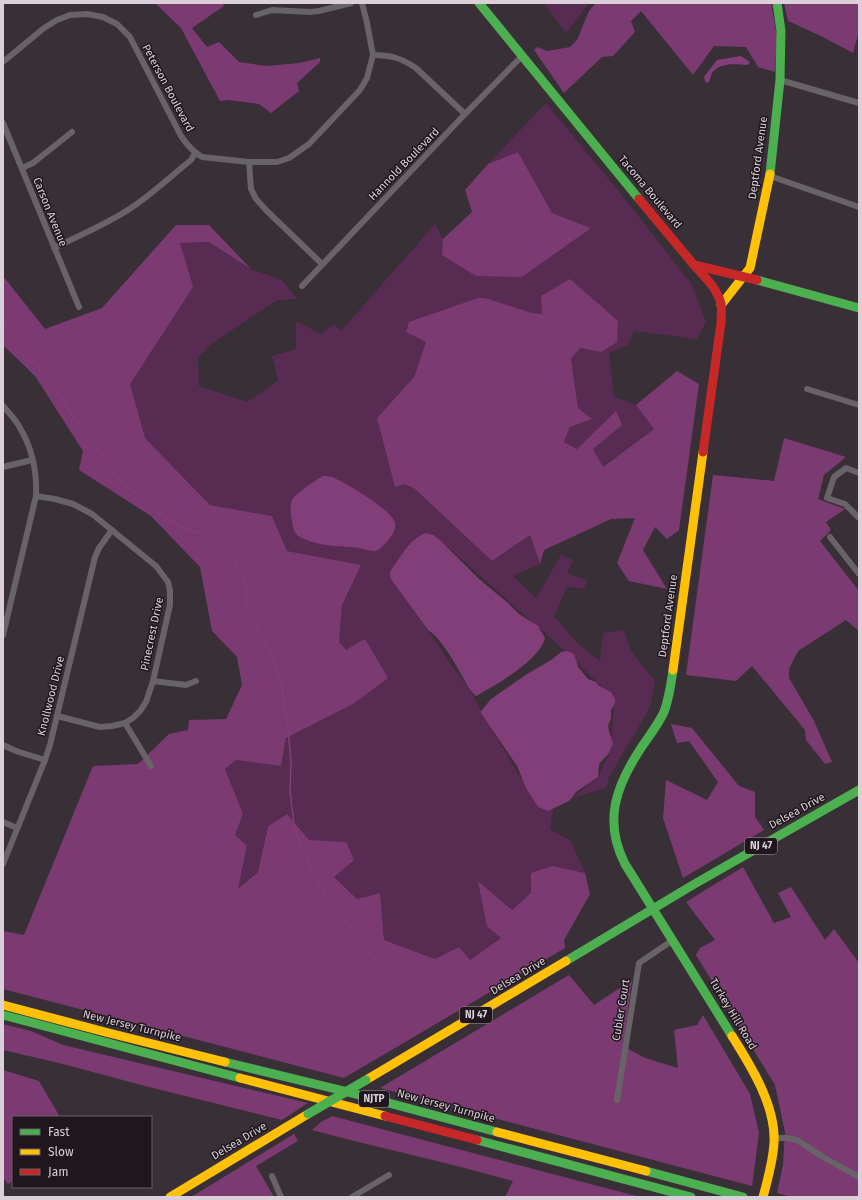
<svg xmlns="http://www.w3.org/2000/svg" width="862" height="1200" font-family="'Fira Sans',sans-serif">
	<rect width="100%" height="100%" fill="#392f37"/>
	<g fill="#582b52">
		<polygon points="544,3 589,3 566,33"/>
		<polygon points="546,103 629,204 692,285 706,322 697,339 634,331 628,345 609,353 614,397 636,405 654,429 602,467 593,449 615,412 577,449 564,442 578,408 571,359 580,348 601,352 542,314 532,313 406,332 426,342 414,377 377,418 405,484 415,489 492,561 530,535 540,564 513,576 536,598 561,555 573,560 567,573 587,580 584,589 567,587 554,616 577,643 600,661 603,633 624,630 631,651 655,681 651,703 647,713 609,777 608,784 605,788 572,798 598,777 611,750 614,699 565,651 440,540 390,577 473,695 481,711 538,807 553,810 550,829 571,841 585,873 553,866 531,893 512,910 478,881 501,938 470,960 459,947 435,959 384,940 380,893 357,899 333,877 309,841 287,814 268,826 258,872 238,889 247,847 235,835 243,814 225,769 236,760 281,766 286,738 353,704 346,650 339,642 342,605 360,565 287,551 272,516 210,505 145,438 129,384 192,287 180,243 209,242 251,269 282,280 297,299 277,300 210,345 198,357 199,386 247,402 278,381 272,356 296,349 296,321 321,334 334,324 341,331 435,224 443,239 442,255 591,228 552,213 518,152 488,164"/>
	</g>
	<g fill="#7b3b72">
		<polygon points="155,3 223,3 224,6 192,28 207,47 219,42 239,62 266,66 299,63 320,58 320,62 297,83 299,91 271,113 259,104 228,100 220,101 181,28"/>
		<polygon points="596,3 771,3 777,36 775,72 758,67 746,47 714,46 693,75 641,11 631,21 635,32 613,56 602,57 564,93 534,50 537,47 547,51 570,47 577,40 589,11"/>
		<polygon points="784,3 859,3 859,31 853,53 821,36 788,21"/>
		<polygon points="518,152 552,213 591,228 522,277 476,276 442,255 443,239 472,212 465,190 488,164"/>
		<polygon points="176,225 209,225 251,269 209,242 180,243 193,287 130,384 145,438 210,505 272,516 287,551 361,565 342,605 339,642 346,650 365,639 388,678 353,704 286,738 281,766 236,760 225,769 243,814 235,835 247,846 238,889 258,872 268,826 287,814 309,840 346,842 354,860 334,877 357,899 380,893 384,940 435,959 459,947 470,960 501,938 487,926 478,881 512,910 531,893 531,873 553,866 585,873 590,894 564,940 565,948 344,1078 3,989 3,931 24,935 93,766 138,764 169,734 188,730 189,720 226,719 242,685 237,657 212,631 200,567 151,516 79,470 83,451 35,376 3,345 3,276 45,329 102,308"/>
		<polygon points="570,279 618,321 617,342 601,352 580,348 571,359 578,408 592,419 570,427 564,442 577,449 616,411 622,425 593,449 603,467 654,429 636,405 677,371 699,384 679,530 667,539 655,527 643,550 667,589 629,581 617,563 635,518 611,519 544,550 540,564 530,535 492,561 415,489 405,484 395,487 377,418 414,377 426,342 406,332 409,322 478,298 485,298 532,313 542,314 541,296"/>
		<polygon points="784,438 846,457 824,475 818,499 845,509 826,522 831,530 820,541 859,591 859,631 846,620 798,651 789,669 789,678 814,721 832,762 825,764 806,740 805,730 752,666 736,681 686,675 713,475 774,481"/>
		<polygon points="671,724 692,728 739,786 755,792 755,817 764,830 683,878 663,818 666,780 707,800 718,782 689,741 677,743"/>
		<polygon points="743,867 774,923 791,917 778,893 791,887 825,940 834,929 859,963 859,1197 792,1197 777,1193 783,1165 785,1132 775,1085 696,955 700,948 715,940 686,902"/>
		<polygon points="569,975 594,1005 632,980 623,1046 645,1058 678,1068 674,1030 697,1025 703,1015 750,1094 759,1133 752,1186 380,1088"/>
		<polygon points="3,1024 31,1031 63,1045 308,1103 282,1120 149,1087 59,1063 3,1050"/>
		<polygon points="3,1070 39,1081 60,1117 13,1117 13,1181 8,1184 3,1178"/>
		<path d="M332 1116 640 1197H505L513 1181C446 1162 379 1148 312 1130L321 1122Z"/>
		<polygon points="294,1134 298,1141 256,1166 274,1197 191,1197"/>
	</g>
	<g fill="#813e78">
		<path d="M741 56 750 62 748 65C737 64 719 62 712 73 711 76 710 79 709 82L706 83 704 77 717 60Z"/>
		<path d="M323 476C326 476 329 476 332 477 344 482 393 510 395 523 397 530 389 540 385 544 382 547 379 550 375 551 370 551 364 549 360 548 340 546 319 547 300 537 294 534 293 527 292 521 291 516 290 509 291 503 293 494 315 481 323 476Z"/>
		<path d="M426 533 433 535 440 540 479 579 508 603 519 614 538 626 545 638C540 660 495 686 476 696L470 690C460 673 444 640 428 630L393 582C390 578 389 575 391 570 401 557 409 539 426 533Z"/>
		<polygon points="567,651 574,654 578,667 588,679 596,682 599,686 611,692 615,699 615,703 611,710 611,718 608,726 609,731 613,743 612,746 609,753 599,764 598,777 576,792 571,799 569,801 548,811 538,807 526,788 517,766 481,713 481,711 491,699 524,676 551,660 561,652"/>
	</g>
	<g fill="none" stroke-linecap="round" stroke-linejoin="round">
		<polyline stroke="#813e78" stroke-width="1.5" points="3,322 61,397 72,415 119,479 129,488 143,498 148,505 158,513 183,528 201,534 226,552 234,560 246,584 247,594 246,604 248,612 266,644 274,661 282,685 283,700 287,718 291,762 290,791 294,824 299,841 316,879 329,900 362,941 382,970"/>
		<g stroke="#676366" stroke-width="6">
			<polyline points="256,15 272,10 310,12 319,11 351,3"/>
			<path d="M373 55C391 55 401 58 416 68L465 114"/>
			<path d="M3 62 44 28 57 20 70 15 87 14 103 17 117 24 130 37 181 136C187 145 192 151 202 157L249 162H277L289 158 309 144 360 90 367 78 373 55 367 23 362 3"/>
			<polyline points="780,80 859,103"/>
			<polyline points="3,123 79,307"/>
			<polyline points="249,162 251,189 256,199 267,211 322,264"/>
			<polyline points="22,168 33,163 72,132"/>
			<polyline points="770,176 859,207"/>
			<path d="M54 248C80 235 107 224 131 208 152 194 171 176 191 160L195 153"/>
			<polyline points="302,286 465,114 522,56"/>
			<polyline points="807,389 859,405"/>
			<path d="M3 406C9 413 16 420 20 428 32 448 37 473 36 496L3 635"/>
			<polyline points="3,467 32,460"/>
			<polyline points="859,473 846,468 834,477 827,498 845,504 859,518"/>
			<polyline points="36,496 55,499 73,504 92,514 156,566 168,582 170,591 170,605 153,681 146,702 140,711 133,718 125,723 112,726 100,727 57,716"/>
			<polyline points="830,537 859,574"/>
			<polyline points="153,681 186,685 196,681"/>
			<polyline points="125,723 151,766"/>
			<polyline points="3,745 16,751 45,760"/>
			<polyline points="3,822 17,828"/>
			<polyline points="3,864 45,760 50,745 95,557 99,548 112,530"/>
			<polyline points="617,1100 639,963 673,940"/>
			<polyline points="774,1138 787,1138 797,1140 823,1157 859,1177"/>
			<polyline points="272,1176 281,1197"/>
			<polyline points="352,1197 389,1175"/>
		</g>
		<g stroke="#4caf50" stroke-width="9">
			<polyline points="479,3 639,199"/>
			<polyline points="770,174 780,80 781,31 777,3"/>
			<polyline points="757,280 859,308"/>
			<path d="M673 670C671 684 669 699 664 712 658 725 649 736 641 748 616 786 603 821 625 864L732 1036"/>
			<polyline points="566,961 691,886 859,790"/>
			<polyline points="3,1015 240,1078"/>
			<polyline points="225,1062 344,1091 497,1132"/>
			<polyline points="477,1140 691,1197"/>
			<polyline points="646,1171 743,1197"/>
		</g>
		<g stroke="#ffc107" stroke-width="9">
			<polyline points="721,305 750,268 770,174"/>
			<polyline points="673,670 703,452"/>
			<polyline points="3,1005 105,1032 225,1062"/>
			<path d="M732 1036C751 1066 776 1106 774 1143 773 1161 768 1179 763 1197"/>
			<polyline points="240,1078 385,1116"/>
			<polyline points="366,1080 566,961"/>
			<polyline points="497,1132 646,1171"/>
			<polyline points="170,1197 308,1114"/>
		</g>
		<g stroke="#c62828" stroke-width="9">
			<polyline points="639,199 694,265 757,280"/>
			<path d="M694 265C704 276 718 289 721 304 722 310 721 317 721 323L703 452"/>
			<polyline points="385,1116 477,1140"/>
		</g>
		<polyline stroke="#4caf50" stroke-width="9" points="308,1114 366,1080"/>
	</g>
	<g text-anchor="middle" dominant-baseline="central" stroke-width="3" stroke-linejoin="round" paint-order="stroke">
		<g fill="#1f171d" stroke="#a398a1" stroke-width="1">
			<rect x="745" y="838" width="32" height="16" rx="3"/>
			<rect x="460" y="1007" width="32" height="16" rx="3"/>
			<rect x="359" y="1091" width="30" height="16" rx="3"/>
		</g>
		<g font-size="10" font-weight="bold" fill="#dbd0d9">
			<text x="761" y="846">NJ 47</text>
			<text x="476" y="1015">NJ 47</text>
			<text x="374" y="1099">NJTP</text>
		</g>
		<g font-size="11" fill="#dbd0d9" stroke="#1f171d">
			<text transform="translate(168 88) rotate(62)">Peterson Boulevard</text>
			<text transform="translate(758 158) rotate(-82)">Deptford Avenue</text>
			<text transform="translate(404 164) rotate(-46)">Hannold Boulevard</text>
			<text transform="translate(650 192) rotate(50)">Tacoma Boulevard</text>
			<text transform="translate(50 212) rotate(68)">Carson Avenue</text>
			<text transform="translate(668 616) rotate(-82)">Deptford Avenue</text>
			<text transform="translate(152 634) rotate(-78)">Pinecrest Drive</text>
			<text transform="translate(51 696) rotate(-76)">Knollwood Drive</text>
			<text transform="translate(797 811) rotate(-29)">Delsea Drive</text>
			<text transform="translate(518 976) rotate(-31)">Delsea Drive</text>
			<text transform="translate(621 1010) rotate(-81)">Cubler Court</text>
			<text transform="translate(733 1014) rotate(59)">Turkey Hill Road</text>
			<text transform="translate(132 1026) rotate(14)">New Jersey Turnpike</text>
			<text transform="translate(446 1106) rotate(15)">New Jersey Turnpike</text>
			<text transform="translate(239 1141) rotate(-31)">Delsea Drive</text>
		</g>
	</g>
	<rect width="862" height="1200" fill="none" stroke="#dbd0d9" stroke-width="8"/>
	<rect x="12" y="1116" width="140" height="72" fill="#1f171d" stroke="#6a6168"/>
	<rect x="20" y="1129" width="20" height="6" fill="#4caf50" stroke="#6a6168"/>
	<text x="48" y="1136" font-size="12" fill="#dbd0d9">Fast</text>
	<rect x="20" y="1149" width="20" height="6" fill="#ffc107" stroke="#6a6168"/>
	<text x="48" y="1156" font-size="12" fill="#dbd0d9">Slow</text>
	<rect x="20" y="1169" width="20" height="6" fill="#c62828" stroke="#6a6168"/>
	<text x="48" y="1176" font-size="12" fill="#dbd0d9">Jam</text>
</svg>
